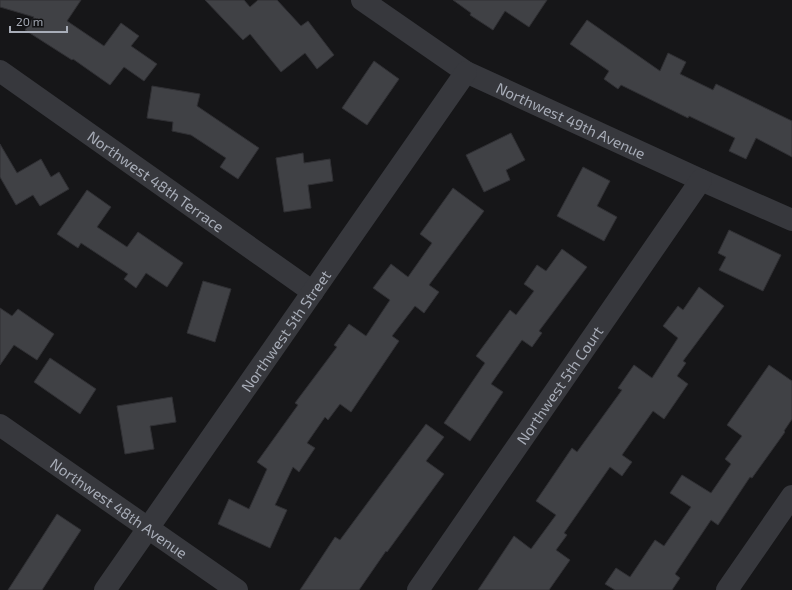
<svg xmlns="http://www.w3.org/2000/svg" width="792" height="590" font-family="'Exo 2',sans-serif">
	<rect width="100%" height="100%" fill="#161618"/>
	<g fill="#404145" stroke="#303034">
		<polygon points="0,0 81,0 67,21 104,46 121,23 139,36 131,46 157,64 144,81 124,67 110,85 73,59 72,60 25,30 34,17 0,7"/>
		<polygon points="205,0 244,0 250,7 258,0 277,0 301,26 308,21 334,55 317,69 305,53 281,72 250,34 243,40"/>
		<polygon points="453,0 547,0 529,27 505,11 493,30 470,15 471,13"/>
		<polygon points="587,20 660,71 668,53 686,62 680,74 713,90 716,84 792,121 792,157 756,138 746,159 729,151 735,138 689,116 688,118 621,85 618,89 604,79 609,71 570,44"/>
		<polygon points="374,61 399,79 367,125 342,108"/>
		<polygon points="152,86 200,94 197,106 259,148 238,179 220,167 226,158 191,135 172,131 173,122 147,118"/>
		<polygon points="511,133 525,160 506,170 510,180 484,192 466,155"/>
		<polygon points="0,144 17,173 41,159 51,177 59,172 69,189 40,206 33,195 16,205 0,177"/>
		<polygon points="303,153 304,163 330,159 333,181 308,185 311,208 284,212 276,158"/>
		<polygon points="583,167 610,181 597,206 617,217 604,241 557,216"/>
		<polygon points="453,188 484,211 429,285 439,292 424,313 415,306 392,336 399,341 351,412 340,404 328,420 325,417 307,443 315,448 299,472 293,467 275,505 287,510 270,548 218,524 229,499 249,509 267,469 257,462 298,405 295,403 337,347 334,345 349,324 366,336 390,300 373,288 391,264 408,277 432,243 420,234"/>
		<polygon points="87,190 111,207 97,227 127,247 138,232 183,263 167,287 146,273 136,288 124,279 128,274 81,243 78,248 57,234"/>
		<polygon points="729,230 781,255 763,291 719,270 726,257 718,253"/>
		<polygon points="562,249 587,267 539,331 542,333 532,347 522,340 491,384 503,392 470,441 444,423 485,363 476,356 510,310 516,315 534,291 524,284 537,265 546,271"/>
		<polygon points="203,281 231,289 215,342 187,333"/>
		<polygon points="699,287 724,306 683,361 686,363 677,376 688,384 664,419 653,411 622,455 632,462 622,476 610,467 564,533 567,535 556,550 570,560 549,590 478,590 514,536 531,549 556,515 536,501 572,448 577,452 622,390 618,388 634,365 652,378 678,338 663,326 678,306 683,310"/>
		<polygon points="0,308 12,316 18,309 54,334 37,360 14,345 0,365"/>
		<polygon points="50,358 96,389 80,414 34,382"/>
		<polygon points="769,365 792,381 792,419 784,431 785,432 752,478 750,477 718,525 711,520 675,574 680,578 672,590 615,590 605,584 616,568 630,577 655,540 664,546 691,507 670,493 682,475 711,493 731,464 725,459 742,436 727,425"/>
		<polygon points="172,397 176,422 150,426 154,449 125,454 117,406"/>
		<polygon points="426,424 444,437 426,461 444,474 387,552 386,551 359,590 300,590 335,537 340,540"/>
		<polygon points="57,514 81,530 42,590 8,590"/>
	</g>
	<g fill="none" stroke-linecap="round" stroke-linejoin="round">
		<g stroke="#37383d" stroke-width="22">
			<path id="s1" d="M362 0 466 72 701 180 792 220"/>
			<path id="s2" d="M0 71 313 292"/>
			<path id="s3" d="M0 425 237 590"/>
			<path id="s4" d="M105 590 466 72"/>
			<path id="s5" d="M418 590 701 180"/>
			<polyline points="727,590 792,496"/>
		</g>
	</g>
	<g text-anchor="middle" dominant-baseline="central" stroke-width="3" stroke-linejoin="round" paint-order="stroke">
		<g font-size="15" fill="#a8adb8" stroke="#111113">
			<text stroke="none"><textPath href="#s1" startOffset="242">Northwest 49th Avenue</textPath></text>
			<text stroke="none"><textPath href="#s2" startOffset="191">Northwest 48th Terrace</textPath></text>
			<text stroke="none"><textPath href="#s4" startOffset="316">Northwest 5th Street</textPath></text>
			<text stroke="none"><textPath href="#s5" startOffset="249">Northwest 5th Court</textPath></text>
			<text stroke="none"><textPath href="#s3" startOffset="145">Northwest 48th Avenue</textPath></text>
		</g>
	</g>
	<path d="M10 26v6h57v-6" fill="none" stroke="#a8adb8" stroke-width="2"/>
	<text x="16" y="26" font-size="12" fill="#a8adb8" stroke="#111113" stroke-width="3" paint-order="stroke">20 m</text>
</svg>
